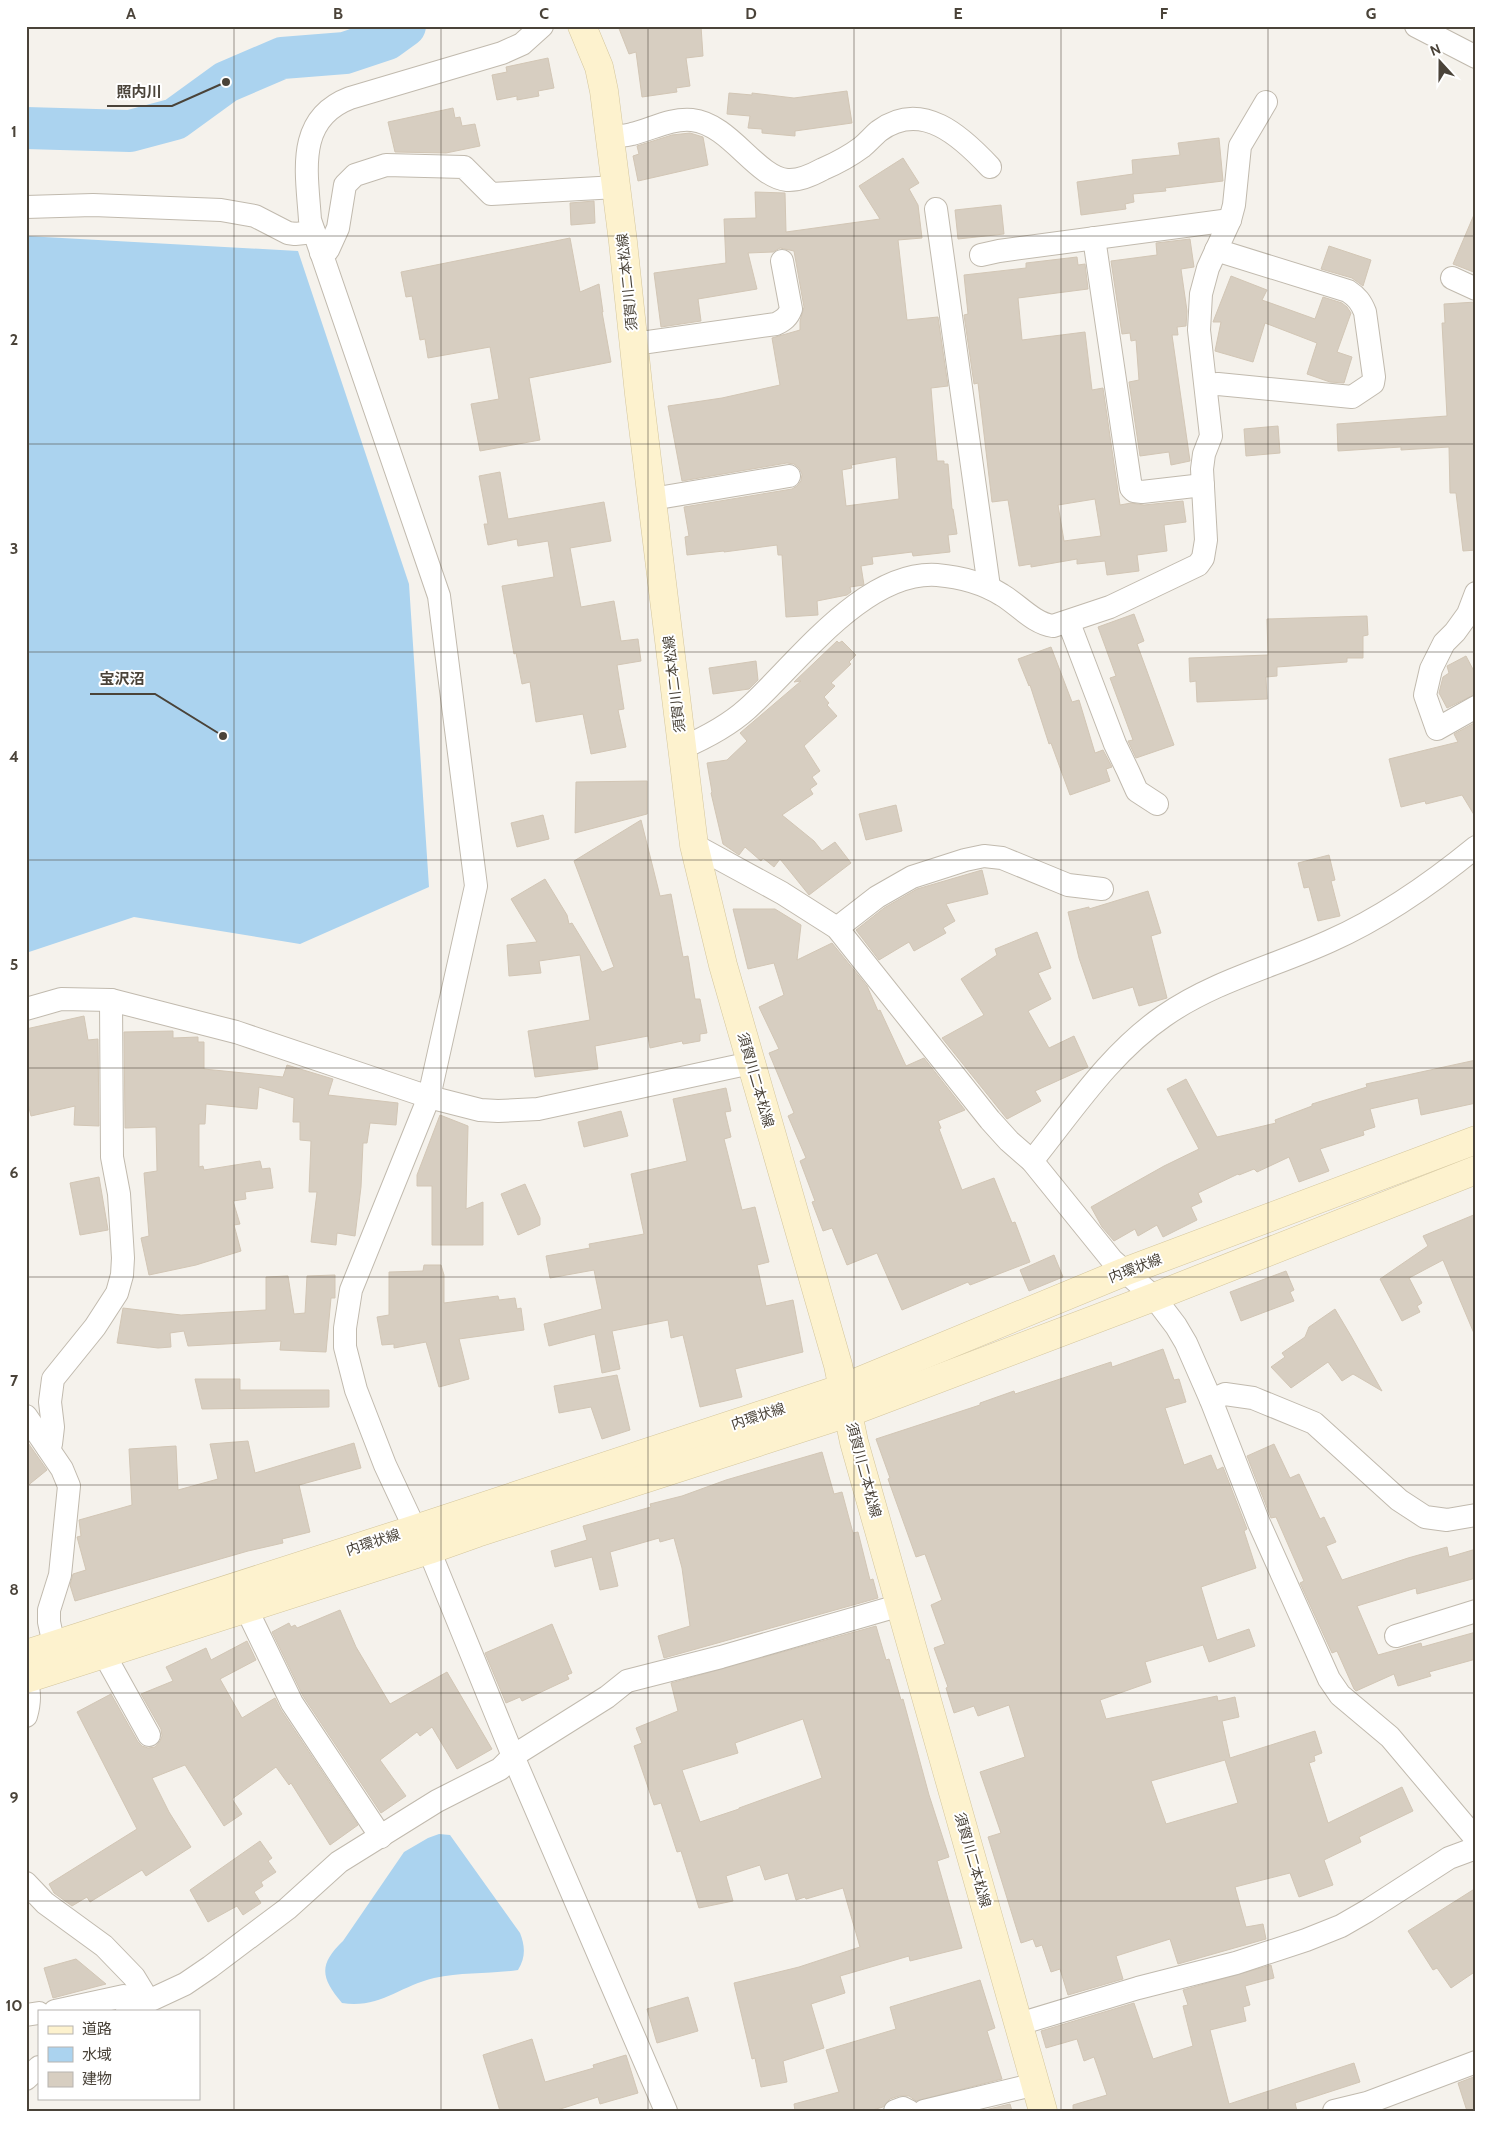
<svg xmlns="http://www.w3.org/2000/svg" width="1502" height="2137" font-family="Cabin,'Noto Sans JP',sans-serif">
	<rect width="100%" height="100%" fill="#f5f2ec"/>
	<g fill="#abd3ef">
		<polygon points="26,236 298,251 409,584 429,887 300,944 134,917 26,953"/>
		<path d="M439 1834 450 1835 520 1933C525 1946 526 1957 518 1970 490 1974 462 1972 434 1978 400 1986 379 2009 342 2003 321 1978 318 1965 343 1941L404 1852 428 1838Z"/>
	</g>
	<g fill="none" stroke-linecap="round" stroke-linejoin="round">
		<polyline stroke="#abd3ef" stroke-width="42" points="26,128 130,131 175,119 226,82 282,58 345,53 387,39 405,26"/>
	</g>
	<g fill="#d7cec1" stroke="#d2c6b5" fill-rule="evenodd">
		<polygon points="618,26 701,26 703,56 686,58 690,86 676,88 677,92 642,97 636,52 629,54"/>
		<polygon points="548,58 554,88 538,91 539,96 517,100 517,96 497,100 492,75 507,72 506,67"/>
		<polygon points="847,91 852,123 795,131 795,136 762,133 762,129 748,128 750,116 727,114 729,93 752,95 752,93 794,98"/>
		<polygon points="453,108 455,118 460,117 462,126 475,124 480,146 446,153 395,152 388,122"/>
		<polygon points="690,133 703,137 708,165 638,181 633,156 639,154 637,146 672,135"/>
		<polygon points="1219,138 1223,181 1165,188 1166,191 1133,194 1134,202 1125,204 1126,209 1081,215 1077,182 1133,174 1132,160 1180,155 1178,143"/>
		<path d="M903 158 919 183 909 189 918 205 922 238 898 240 907 320 938 317 948 386 931 388 937 461H944V464H948L952 509H953L957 534 948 535 950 552 913 556 912 552 872 557 873 564 861 566 864 585 850 587 851 592 847 595 817 601 818 615 786 617 782 555H778L777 545 724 552V551L687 555 685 537 689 536 684 507 792 489 797 486 801 481 802 474 799 468 794 464 787 463 682 481 668 406 722 398 780 385 772 338 800 330V321L804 307 794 251 780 248 773 252 748 253 757 289 698 299 701 321 661 327 654 273 726 263 724 219 756 218 755 192 785 193 786 232 880 219 859 186ZM896 457 899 499 846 506 842 470 852 468 851 465Z"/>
		<polygon points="594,201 595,223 571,225 570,203"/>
		<polygon points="1001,205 1004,234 958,239 955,210"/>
		<polygon points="1476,210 1476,273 1453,264"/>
		<polygon points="570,238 580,292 599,284 603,312 602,312 611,362 529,378 540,440 480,451 471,404 499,399 490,347 428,358 425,339 420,340 412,296 406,297 401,272"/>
		<polygon points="1190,239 1194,267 1181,269 1187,311 1186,326 1177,327 1178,335 1172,335 1190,461 1171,465 1169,452 1140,456 1129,382 1139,380 1136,340 1131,341 1130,333 1122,334 1111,261 1157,255 1156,243"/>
		<polygon points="1329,246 1371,260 1363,286 1352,278 1321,269"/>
		<path d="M1077 257 1078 265 1085 264 1088 289 1018 298 1022 340 1085 332 1092 390 1103 388 1120 505 1131 503 1144 505 1183 501 1186 522 1164 525 1167 551 1137 555 1139 571 1107 575 1105 561 1077 564V559L1031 567V564L1019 566 1008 500 992 502 978 383 974 384 964 315 968 314 964 275 1026 268V263ZM1095 499 1101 536 1064 541 1058 505Z"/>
		<polygon points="1231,276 1267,290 1262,300 1315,319 1323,297 1342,303 1347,307 1351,313 1337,352 1352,357 1344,383 1330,382 1307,374 1317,343 1265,323 1253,362 1215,351 1221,322 1213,322"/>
		<polygon points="1476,302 1476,550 1463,551 1456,493 1450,493 1449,447 1401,450 1401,447 1338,451 1337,424 1447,416 1442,323 1445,323 1444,304"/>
		<polygon points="1278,426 1280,453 1246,456 1244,429"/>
		<polygon points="500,472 508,519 604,502 611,541 570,548 581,607 614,601 621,641 638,639 641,661 617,665 624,709 618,710 626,747 591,754 583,714 536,722 530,682 522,684 516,653 514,654 502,586 554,577 548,541 518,546 517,539 488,545 484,524 488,524 479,476"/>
		<polygon points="1134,614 1144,641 1137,644 1174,745 1136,758 1128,741 1133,740 1110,678 1116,676 1098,627"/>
		<polygon points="1367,616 1368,635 1363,636 1363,658 1347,658 1347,662 1277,667 1277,676 1266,677 1267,699 1197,702 1196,681 1190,682 1189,658 1268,655 1267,619"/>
		<polygon points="837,641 839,643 842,641 856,655 849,662 851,664 831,683 835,686 824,697 829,703 827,705 837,716 804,746 820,771 812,777 817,784 810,789 813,794 782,815 814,841 822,851 835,842 851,863 809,895 780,859 774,867 763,858 761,861 745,847 739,855 723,844 711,793 712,792 707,763 727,760 747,741 740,733 801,681 794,682"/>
		<polygon points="1051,647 1072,702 1079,700 1095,753 1103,750 1112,767 1106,769 1110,781 1070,795 1051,743 1049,744 1030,685 1029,686 1018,659"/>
		<polygon points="1466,656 1476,675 1476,694 1447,708 1439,693 1443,677 1449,673 1447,666"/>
		<polygon points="756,661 758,680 749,689 713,694 709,668"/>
		<polygon points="1476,722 1476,818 1462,795 1426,804 1425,801 1401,807 1389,759 1458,742 1454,734"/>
		<polygon points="647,781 647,814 575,833 576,782"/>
		<polygon points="896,805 902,831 866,840 859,814"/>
		<polygon points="543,815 549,839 517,847 511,823"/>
		<polygon points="641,820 660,896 671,894 683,957 688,956 695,999 700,999 707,1033 700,1034 700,1041 683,1044 682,1041 650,1048 648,1036 595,1046 598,1069 535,1077 528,1031 590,1020 580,955 539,961 541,973 509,976 507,945 537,942 511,899 545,879 567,915 569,924 572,923 602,972 614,967 574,861"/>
		<polygon points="1329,855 1335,880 1331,881 1340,916 1318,921 1309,887 1304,888 1298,863"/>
		<polygon points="982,870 988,894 946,904 955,921 943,928 946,933 914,951 909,942 879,960 856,930 884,908 917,889"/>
		<polygon points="1148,891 1161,933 1151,936 1167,998 1139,1006 1133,987 1093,999 1079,958 1068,912 1089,907 1089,909"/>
		<polygon points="733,909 775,909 801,925 797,960 832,943 867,986 878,1011 880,1010 906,1066 924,1058 965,1110 938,1121 941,1128 939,1129 962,1190 994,1178 1012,1223 1015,1222 1030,1262 970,1285 968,1282 902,1310 877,1253 847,1265 832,1228 823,1231 812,1202 815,1201 800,1161 806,1158 788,1116 794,1113 769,1053 779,1049 759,1007 784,995 774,963 748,969"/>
		<polygon points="1037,932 1051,968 1038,973 1051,999 1028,1011 1049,1048 1074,1036 1088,1067 1035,1091 1041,1101 1007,1119 942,1038 984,1015 961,979 997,955 995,949"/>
		<polygon points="84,1016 88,1040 98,1039 99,1126 74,1125 75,1106 31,1116 26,1095 26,1029"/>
		<polygon points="173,1031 173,1038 198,1037 198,1042 204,1042 204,1069 283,1077 287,1065 333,1079 328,1095 398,1103 396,1125 370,1123 367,1143 363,1143 361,1187 355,1236 337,1233 336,1245 311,1242 317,1192 309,1192 311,1141 300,1140 300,1122 293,1122 294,1098 259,1087 257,1109 206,1104 205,1124 199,1124 199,1167 203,1166 204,1170 260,1161 262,1169 270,1168 273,1188 245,1192 246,1199 233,1201 240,1224 234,1225 241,1251 196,1265 149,1275 141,1238 149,1236 144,1173 157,1171 156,1127 125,1128 124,1032"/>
		<polygon points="1476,1060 1476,1103 1421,1115 1418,1098 1370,1109 1375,1127 1363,1131 1364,1135 1320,1149 1329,1171 1299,1182 1289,1157 1257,1172 1254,1169 1239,1175 1238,1174 1198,1193 1202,1202 1191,1207 1197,1220 1163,1237 1157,1225 1138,1236 1135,1229 1114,1241 1102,1227 1091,1207 1164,1166 1199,1149 1167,1089 1186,1079 1217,1137 1276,1123 1275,1120 1312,1106 1312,1104 1367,1087 1366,1084"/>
		<polygon points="726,1088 731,1111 725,1112 731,1137 724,1139 742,1210 755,1207 769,1262 757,1265 766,1306 793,1300 803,1352 735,1369 742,1397 700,1407 683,1335 671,1338 668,1320 612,1331 620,1369 602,1373 595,1334 549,1346 544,1324 602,1309 594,1270 550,1278 546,1256 590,1248 589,1244 644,1234 631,1174 687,1161 673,1099"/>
		<polygon points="621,1111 628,1136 584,1147 578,1122"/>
		<polygon points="440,1115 468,1126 466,1209 483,1202 483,1245 432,1245 432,1186 417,1186 417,1175"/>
		<polygon points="99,1177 108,1230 80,1235 70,1183"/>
		<polygon points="525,1184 540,1218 540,1225 518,1235 501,1194"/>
		<polygon points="1476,1214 1476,1338 1443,1260 1409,1278 1422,1303 1417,1306 1420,1312 1402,1321 1380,1279 1428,1246 1423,1236"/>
		<polygon points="1054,1255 1063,1277 1029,1291 1020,1270"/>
		<polygon points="424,1265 441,1265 444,1275 444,1303 498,1296 499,1300 515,1298 517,1309 521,1308 524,1330 459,1339 469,1379 439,1387 426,1342 394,1348 394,1344 382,1345 377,1317 389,1315 389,1272 423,1271"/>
		<polygon points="1286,1271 1294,1290 1290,1292 1294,1301 1241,1321 1230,1292"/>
		<polygon points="335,1275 335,1298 331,1298 326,1352 280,1350 281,1341 188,1346 184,1331 170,1333 171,1347 158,1348 117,1343 123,1308 181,1315 266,1310 266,1277 288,1276 294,1314 305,1313 307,1276"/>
		<polygon points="1335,1309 1351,1336 1382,1391 1353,1374 1342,1381 1328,1362 1291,1388 1271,1367 1285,1357 1282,1353 1305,1337 1309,1327"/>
		<path d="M1163 1349 1174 1380 1179 1379 1186 1402 1165 1408 1184 1465 1211 1455 1217 1470 1223 1467 1247 1529 1244 1531 1256 1568 1201 1587 1217 1640 1249 1629 1255 1646 1209 1662 1203 1645 1145 1662 1151 1682 1100 1700 1106 1719 1217 1696 1218 1701 1235 1697 1239 1717 1222 1721 1230 1758 1315 1731 1322 1753 1314 1756 1315 1761 1309 1763 1328 1823 1402 1787 1413 1811 1359 1837 1361 1842 1324 1860 1333 1885 1299 1897 1290 1873 1235 1887 1246 1927 1263 1924 1266 1939 1178 1964 1170 1939 1116 1956 1123 1979 1068 1995 1060 1969 1051 1972 1042 1945 1036 1947 1033 1939 1021 1943 988 1837 1001 1833 980 1772 1025 1757 1009 1705 978 1716 974 1706 954 1713 946 1688 948 1687 934 1648 945 1644 931 1605 942 1600 925 1554 916 1557 888 1479 890 1478 876 1439 980 1405V1403L1014 1391 1015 1394 1111 1362 1112 1367ZM1225 1760 1238 1803 1166 1824 1151 1781Z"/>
		<polygon points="617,1375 630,1430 602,1439 591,1407 559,1413 554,1386"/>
		<polygon points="195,1379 240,1379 240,1390 329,1390 329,1407 202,1409"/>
		<polygon points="26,1440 47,1470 26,1487"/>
		<polygon points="248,1441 255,1473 354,1443 361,1468 299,1485 310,1532 282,1539 283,1543 248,1551 75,1601 70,1585 73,1574 86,1570 77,1537 81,1536 79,1520 132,1505 129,1449 176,1446 178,1490 218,1479 210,1444"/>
		<polygon points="1274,1444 1290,1478 1299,1474 1320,1519 1324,1517 1336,1542 1326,1546 1342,1580 1408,1558 1447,1547 1449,1557 1476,1549 1476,1578 1417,1594 1416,1588 1357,1606 1378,1655 1421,1643 1422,1647 1476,1632 1476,1659 1429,1672 1431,1676 1398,1686 1394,1674 1356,1691 1354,1689 1337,1651 1332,1653 1300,1583 1304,1581 1276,1517 1271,1518 1247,1456"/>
		<polygon points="822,1452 834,1494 842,1492 853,1533 858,1532 870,1580 873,1579 878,1598 664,1658 658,1636 690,1626 682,1568 674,1538 660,1542 659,1538 610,1552 618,1586 600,1590 592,1557 555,1567 551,1551 587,1540 583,1526 651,1507 650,1504 682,1496 726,1480"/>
		<polygon points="340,1610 356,1647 390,1704 447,1672 492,1749 457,1769 432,1727 420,1736 417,1732 380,1760 406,1796 381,1813 303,1696 272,1632 289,1623 291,1627 295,1625 297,1628"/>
		<polygon points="552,1624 572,1673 567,1675 569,1679 522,1701 520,1697 506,1703 485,1653"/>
		<path d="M876 1626 886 1660 889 1659 901 1700 903 1699 929 1795 949 1857 937 1861 962 1948 910 1961 909 1956 840 1976 845 1993 811 2004 824 2048 783 2061 787 2082 761 2087 755 2058 752 2059 734 1983 799 1967 860 1947 843 1888 806 1899 805 1897 796 1900 788 1873 765 1880 760 1865 726 1876 733 1901 699 1908 681 1851 677 1852 661 1803 654 1805 634 1746 642 1743 636 1728 678 1711 671 1683ZM803 1719 822 1778 739 1808V1809L700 1822 682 1770 738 1753 735 1743Z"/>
		<polygon points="247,1641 256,1660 220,1679 242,1718 275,1698 281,1710 358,1825 330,1845 291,1783 289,1785 276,1767 232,1799 242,1814 224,1826 185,1765 152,1778 169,1812 191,1847 146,1876 142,1870 90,1902 87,1897 72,1906 54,1893 49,1884 137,1829 77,1712 111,1694 138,1742 142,1746 148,1748 155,1747 160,1741 162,1736 161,1729 141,1694 173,1681 166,1667 206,1648 211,1660"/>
		<polygon points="260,1841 272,1858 268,1861 276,1872 261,1882 263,1886 254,1892 261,1903 243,1915 237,1906 208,1922 190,1890"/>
		<polygon points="1476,1888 1476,1971 1451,1988 1437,1968 1433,1970 1408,1931"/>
		<polygon points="76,1959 106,1984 53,1998 44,1968"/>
		<polygon points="1271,1965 1274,1978 1245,1986 1250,2005 1243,2007 1246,2021 1210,2030 1229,2104 1354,2063 1360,2082 1295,2103 1297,2111 1073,2111 1073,2105 1107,2095 1094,2057 1084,2061 1077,2039 1046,2048 1041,2031 1134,2003 1153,2059 1193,2046 1183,2006 1188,2005 1183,1990"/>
		<polygon points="980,1980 995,2028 987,2031 1002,2079 916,2101 909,2096 899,2096 890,2099 883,2107 869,2111 795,2111 794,2104 839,2092 826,2050 896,2029 890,2007"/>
		<polygon points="688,1997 698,2031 657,2043 647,2009"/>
		<polygon points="532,2039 545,2082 594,2068 593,2065 626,2055 638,2093 600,2104 598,2097 554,2111 500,2111 483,2055"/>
		<polygon points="1476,2076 1476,2111 1467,2111 1458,2083"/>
		<polygon points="1010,2104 1012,2111 981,2111"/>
	</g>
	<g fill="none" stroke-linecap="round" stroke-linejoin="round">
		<g stroke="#c1baae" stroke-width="24">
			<g id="street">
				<path d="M542 26 522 44 502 53 350 98C295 119 307 173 310 220L439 596 476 886 429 1097 351 1290 345 1328V1347L356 1390 385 1465 415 1529 429 1550 513 1756 666 2111"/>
				<polyline points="1416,26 1476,57"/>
				<path d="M610 137C617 136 625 136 632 134 652 129 671 118 692 120 730 124 756 177 787 180 799 181 812 175 823 169 837 163 850 156 862 147 868 142 873 136 879 131 922 99 962 137 990 167"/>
				<polyline points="26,207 93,205 221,210 255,216 288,233 295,234 314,232"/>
				<polyline points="936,209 989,587"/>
				<polyline points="1094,238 1131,488 1134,491 1142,492 1203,485"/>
				<polyline points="321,253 328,250 338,228 345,185 355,175 386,165 464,167 491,194 617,187"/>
				<polyline points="981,255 999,251 1230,220"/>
				<polyline points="1452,278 1476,289"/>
				<path d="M634 344 776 324C784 320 788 317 791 309L782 261"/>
				<path d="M1206 385 1218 384 1352 397 1373 383 1374 377 1365 312C1361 302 1357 297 1348 291L1216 250"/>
				<polyline points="652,499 789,476"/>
				<polyline points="1476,593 1468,614 1455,632 1444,643 1431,669 1425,695 1437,729 1476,707"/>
				<polyline points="1069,623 1115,744 1128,771 1137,791 1157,804"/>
				<path d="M682 748C705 738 728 726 747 709 796 665 864 570 937 575 960 577 983 583 1002 595 1019 605 1033 623 1053 626L1110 607 1198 565 1203 558 1206 540 1202 469 1204 454 1211 436 1199 330 1201 294 1208 268 1230 220 1234 205 1240 146 1266 102"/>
				<polyline points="694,845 782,893 837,928 990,1120 1009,1141 1032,1161 1112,1260 1154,1297 1176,1326 1186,1343 1211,1400 1259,1523 1329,1679 1340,1695 1390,1737 1476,1839"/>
				<polyline points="837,928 877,897 912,877 965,860 984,856 1002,858 1068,885 1102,889"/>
				<polyline points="26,1009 61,999 111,1000 236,1032 429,1097 480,1110 498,1111 538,1109 751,1063"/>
				<path d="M1032 1161C1073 1110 1110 1053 1164 1016 1214 981 1275 966 1330 941 1382 918 1432 883 1476 847"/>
				<polyline points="1211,1400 1225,1394 1253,1398 1314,1423 1399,1500 1425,1517 1447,1520 1476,1515"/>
				<polyline points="26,1416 62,1469 69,1486 60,1575 49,1610 49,1622 54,1645"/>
				<polyline points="48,1448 51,1444 53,1427 50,1402 53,1379 95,1327 117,1293 122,1275 123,1258 119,1194 112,1157 111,1000"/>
				<polyline points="246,1608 292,1703 381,1837"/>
				<polyline points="1396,1636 1476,1611"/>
				<polyline points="104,1654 149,1735"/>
				<path d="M26 1716C30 1702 30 1692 26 1679"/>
				<polyline points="26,1883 45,1903 104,1946 134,1977 148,2000"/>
				<polyline points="55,2011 124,1996 131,1998 138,2004"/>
				<polyline points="127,2011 185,1984 210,1967 287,1909 339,1862 437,1801 500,1769 513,1756 607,1697 627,1681 721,1657 901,1605"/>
				<polyline points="26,2015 39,2013"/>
				<polyline points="1019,2024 1138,1988 1236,1963 1306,1940 1341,1926 1367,1911 1449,1858 1476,1848"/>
				<polyline points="26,2079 39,2067"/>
				<polyline points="895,2111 903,2108 909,2111"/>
				<polyline points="924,2111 1036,2084"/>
				<polyline points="1334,2111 1367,2103 1476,2062"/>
			</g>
		</g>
		<g stroke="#d4c69d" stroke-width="29">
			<g id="secondary">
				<polyline points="582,26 599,67 604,91 623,242 639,394 694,845 723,965 838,1365 854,1442 1043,2111"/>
				<polyline points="26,1654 415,1529 843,1388 1124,1272 1476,1140"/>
				<polyline points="26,1679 429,1550 477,1533 848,1413 1154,1297 1476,1170"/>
			</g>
		</g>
		<use href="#street" stroke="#fff" stroke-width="22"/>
		<use href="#secondary" stroke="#fdf2ce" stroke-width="28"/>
	</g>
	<path fill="none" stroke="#4a4339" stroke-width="1" stroke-opacity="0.55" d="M234 26V2111M441 26V2111M648 26V2111M854 26V2111M1061 26V2111M1268 26V2111M26 236H1476M26 444H1476M26 652H1476M26 860H1476M26 1068H1476M26 1277H1476M26 1485H1476M26 1693H1476M26 1901H1476"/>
	<g text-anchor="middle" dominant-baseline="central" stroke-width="4" stroke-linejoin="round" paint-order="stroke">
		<g font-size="14" fill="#4a4339" stroke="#fff">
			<text transform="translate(627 282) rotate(-96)">須賀川二本松線</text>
			<text transform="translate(674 684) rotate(-97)">須賀川二本松線</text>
			<text transform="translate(756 1080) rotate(74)">須賀川二本松線</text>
			<text transform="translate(1135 1268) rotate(-21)">内環状線</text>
			<text transform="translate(758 1416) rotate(-18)">内環状線</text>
			<text transform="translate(864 1470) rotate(75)">須賀川二本松線</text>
			<text transform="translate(373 1542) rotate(-18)">内環状線</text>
			<text transform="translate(973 1860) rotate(74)">須賀川二本松線</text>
		</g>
	</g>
	<path fill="none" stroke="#4a4339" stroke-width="2" d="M226 82L172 106H107M223 736L155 694H90"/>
	<g fill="#4a4339" stroke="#fff" stroke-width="2">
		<circle cx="226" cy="82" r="5"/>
		<circle cx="223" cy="736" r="5"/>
	</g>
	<g font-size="15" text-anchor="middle" font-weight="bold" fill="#4a4339" stroke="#fff" stroke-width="4" stroke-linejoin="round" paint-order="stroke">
		<text x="139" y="97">照内川</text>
		<text x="122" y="684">宝沢沼</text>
	</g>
	<rect width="1502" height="2137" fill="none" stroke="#ffffff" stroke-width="55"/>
	<rect x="38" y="2010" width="162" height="90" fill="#ffffff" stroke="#b7b4b0"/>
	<rect x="48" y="2026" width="25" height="8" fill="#fdf2ce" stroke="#b7b4b0"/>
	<text x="82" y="2034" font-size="15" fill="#4a4339">道路</text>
	<rect x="48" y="2047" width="25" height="15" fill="#abd3ef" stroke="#b7b4b0"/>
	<text x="82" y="2060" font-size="15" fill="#4a4339">水域</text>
	<rect x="48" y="2072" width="25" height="15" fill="#d7cec1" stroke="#b7b4b0"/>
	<text x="82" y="2084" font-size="15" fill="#4a4339">建物</text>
	<g transform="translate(1440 62) rotate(339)" stroke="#ffffff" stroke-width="4" paint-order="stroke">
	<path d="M0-4L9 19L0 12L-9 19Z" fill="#4a4339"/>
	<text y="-8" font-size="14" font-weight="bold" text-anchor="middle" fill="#4a4339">N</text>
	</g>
	<rect x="28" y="28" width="1446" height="2082" fill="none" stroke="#4a4339" stroke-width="2"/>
	<g font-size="16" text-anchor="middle" font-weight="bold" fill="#4a4339">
		<text x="131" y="19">A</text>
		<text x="338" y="19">B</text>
		<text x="544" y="19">C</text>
		<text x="751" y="19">D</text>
		<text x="958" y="19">E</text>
		<text x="1164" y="19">F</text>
		<text x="1371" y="19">G</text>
		<text x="14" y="137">1</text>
		<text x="14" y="345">2</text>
		<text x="14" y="554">3</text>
		<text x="14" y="762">4</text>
		<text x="14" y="970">5</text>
		<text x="14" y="1178">6</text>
		<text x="14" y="1386">7</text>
		<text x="14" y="1595">8</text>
		<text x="14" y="1803">9</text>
		<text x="14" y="2011">10</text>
	</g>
</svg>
